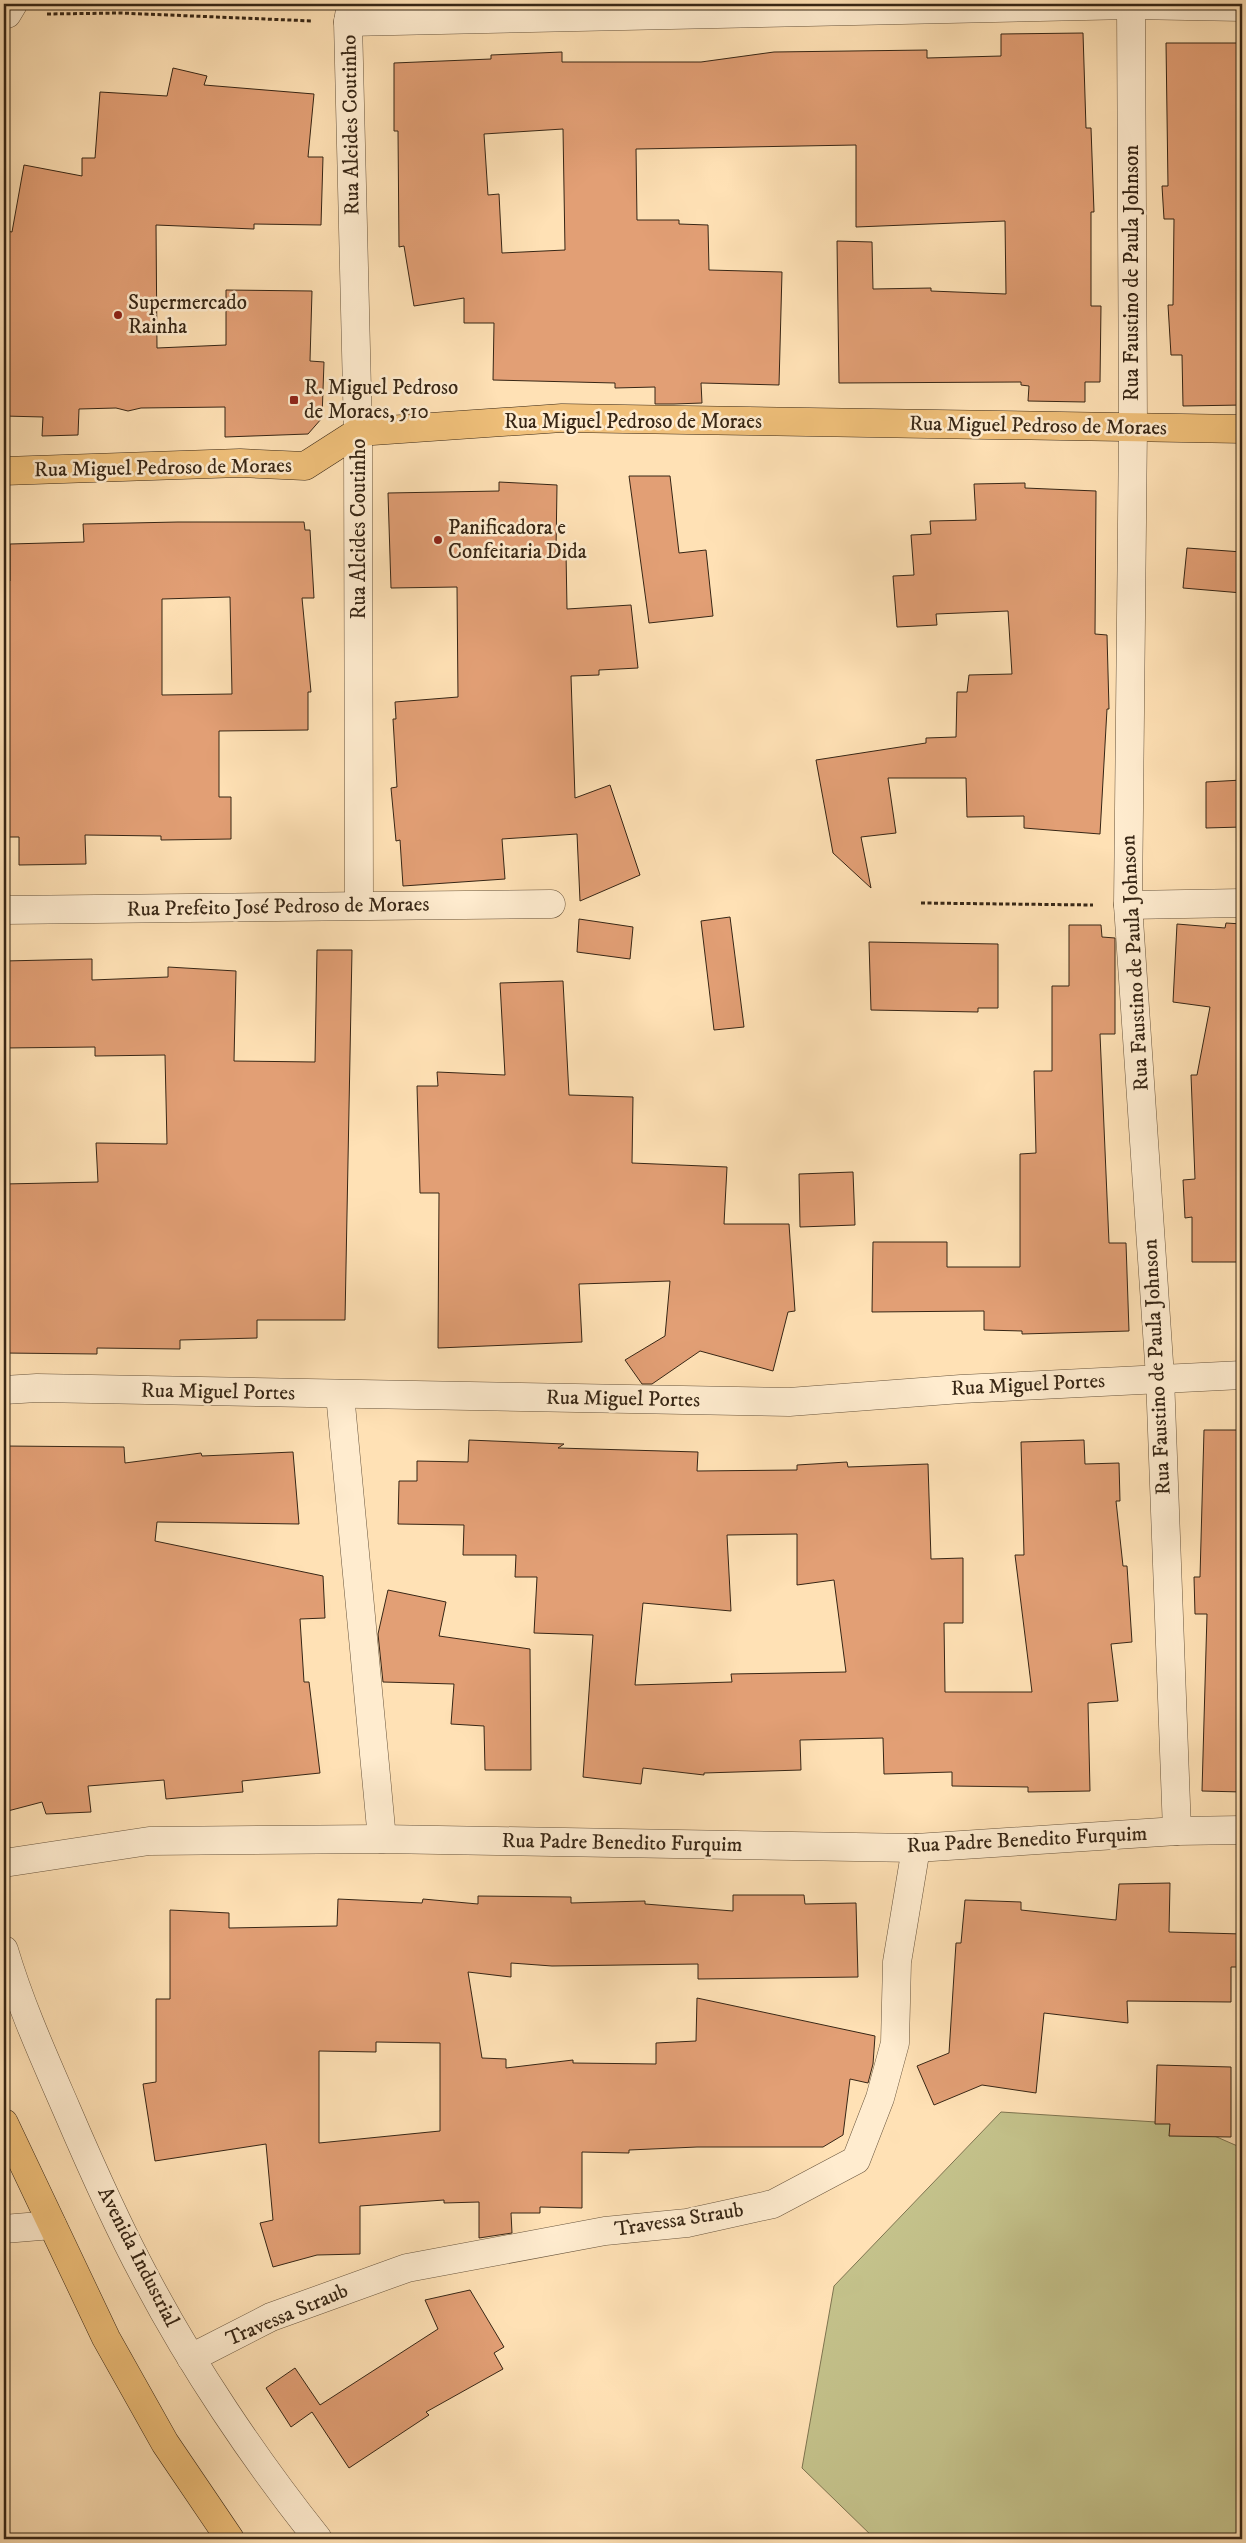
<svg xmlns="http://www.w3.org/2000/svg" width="1246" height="2543" font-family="'IM FELL DW Pica',serif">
	<rect width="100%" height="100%" fill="#ffe1b5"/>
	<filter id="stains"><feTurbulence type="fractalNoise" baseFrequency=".004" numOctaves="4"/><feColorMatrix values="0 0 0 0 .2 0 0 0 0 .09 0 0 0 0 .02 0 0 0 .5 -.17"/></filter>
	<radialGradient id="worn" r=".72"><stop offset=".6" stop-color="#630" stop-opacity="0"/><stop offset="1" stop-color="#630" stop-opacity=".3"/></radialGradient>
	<polygon fill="#c4c28b" stroke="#7e7450" points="1001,2112 1187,2124 1242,2148 1242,2539 875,2539 802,2468 834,2286"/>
	<g fill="#e29f75" stroke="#372615" fill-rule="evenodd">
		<path d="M1083 33 1086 128H1091L1094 212H1091V306H1101L1100 382H1085V402L1028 401 1029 386 1021 385V382L839 383 837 241 872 242 873 289 931 288V291L1006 294 1005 221 856 227V145L636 149 637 220H679V224L708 225 709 270 782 272 779 385 701 383 702 403 674 404H655V387L615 388V383L493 380 494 323H464V298L414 306 404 246 399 247 398 131H394V63L491 59V55L562 52V62H701L774 52 927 50V58L1001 56V34ZM563 129 565 250 502 253 499 194 488 195 484 134Z"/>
		<polygon points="1166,43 1242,43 1242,405 1183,406 1182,355 1171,355 1168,305 1173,305 1174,219 1164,219 1162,186 1168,186"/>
		<polygon points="173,68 207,76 204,85 314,94 308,157 323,157 321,225 254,224 254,229 156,225 157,348 226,345 226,290 312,291 310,361 324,362 322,418 308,434 225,437 225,407 141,408 128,411 116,408 79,409 78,435 42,436 43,417 4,416 4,249 8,249 7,231 12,232 24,165 82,176 82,158 95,158 100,92 167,96"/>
		<polygon points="629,476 670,476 679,553 706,550 713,616 649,623"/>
		<polygon points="499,482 557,485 556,552 566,552 567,609 631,605 638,668 599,670 599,675 571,676 575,798 610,785 640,875 580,901 577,834 502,839 505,879 403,886 400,840 396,841 391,788 397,787 393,719 396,719 395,702 458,697 457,587 391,588 388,493 499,491"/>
		<polygon points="1025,483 1025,488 1096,491 1095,634 1107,635 1109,709 1107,709 1100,834 1024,828 1024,816 967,817 966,778 888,778 896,833 861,837 871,888 833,853 816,760 926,743 926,738 956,737 957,692 967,692 969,675 1012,674 1008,611 936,614 937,625 897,627 893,576 914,575 911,535 931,534 930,521 976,520 974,484"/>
		<path d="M178 522H304L305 530H310L314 598H302L311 692H308V730L219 731V797H231V839L161 840V836L85 835 86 864 19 865V837H4V582L10 581V544L84 542 83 524ZM230 597 232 694 162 695V599Z"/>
		<polygon points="1187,548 1242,552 1242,593 1183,588"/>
		<polygon points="1242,780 1242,827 1206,828 1206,782"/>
		<polygon points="730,917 744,1027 714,1030 701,921"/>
		<polygon points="579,919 633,927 630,959 577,952"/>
		<polygon points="1226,923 1242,924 1242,1262 1192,1262 1192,1217 1185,1218 1183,1180 1195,1179 1191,1075 1197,1075 1210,1007 1173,1002 1177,924 1225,928"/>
		<polygon points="1069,925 1101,925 1102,937 1115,938 1115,1034 1100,1034 1109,1243 1126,1243 1129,1331 1022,1334 1022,1331 984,1330 984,1311 872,1312 873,1242 947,1242 947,1267 1020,1267 1020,1154 1036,1153 1034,1071 1052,1071 1052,986 1069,986"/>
		<polygon points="869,942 998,944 998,1008 978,1008 978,1012 871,1010"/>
		<polygon points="317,950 352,950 345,1320 257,1320 257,1338 180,1340 180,1349 97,1348 97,1354 4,1353 4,1184 98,1182 96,1143 167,1144 165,1055 95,1056 95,1047 4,1048 4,961 92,959 92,980 168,977 168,967 236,971 234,1061 315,1062"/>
		<polygon points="563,981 569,1095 633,1097 632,1163 727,1167 724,1224 789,1224 795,1311 788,1312 773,1371 700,1351 652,1384 642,1384 625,1360 665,1336 670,1281 579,1284 582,1342 438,1348 439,1193 420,1193 417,1086 438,1086 437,1072 505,1075 500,983"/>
		<polygon points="853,1172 855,1225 800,1227 799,1174"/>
		<polygon points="1204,1430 1242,1430 1242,1792 1202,1791 1207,1614 1195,1614 1194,1577 1200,1577"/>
		<path d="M469 1440 564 1444 558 1448 698 1452 697 1471 797 1470V1465L847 1462 848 1467 928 1464 931 1559 963 1558V1623H944L945 1692H1032L1015 1555H1024L1021 1442 1084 1440 1085 1464 1119 1463 1120 1501H1116L1123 1566H1127L1132 1642 1111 1644 1118 1701 1088 1703 1090 1791 1028 1792V1787L952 1786V1772L884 1774 883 1738 800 1740 801 1770 704 1773V1775L643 1768 641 1784 583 1777 593 1635 534 1633 537 1577H515L516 1555H463L464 1525 398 1524 399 1481H417V1461L468 1462ZM797 1534V1585L834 1580 846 1672 731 1674 732 1682 635 1685 643 1603 731 1611 727 1535Z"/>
		<polygon points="4,1446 124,1447 125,1463 201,1453 202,1456 293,1452 299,1524 157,1522 155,1541 323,1576 325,1618 300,1619 304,1682 309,1682 320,1773 242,1781 243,1792 166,1799 164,1780 88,1786 91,1812 46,1814 42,1802 4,1812"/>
		<polygon points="388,1590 446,1602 439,1636 530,1649 531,1770 485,1770 484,1726 451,1724 454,1684 383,1682 378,1634"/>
		<polygon points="1170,1883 1169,1932 1242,1934 1242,1967 1231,1967 1231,2002 1127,2001 1128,2023 1044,2013 1036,2093 982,2085 934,2105 917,2066 949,2053 956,1943 961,1943 965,1900 1021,1902 1021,1910 1116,1920 1119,1884"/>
		<path d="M733 1895H804L805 1904 856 1903 858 1977 698 1979V1964L552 1966 511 1963V1977L468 1972 482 2058 506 2059V2068L573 2060V2063L656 2064V2043L696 2041 697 1998 875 2036 873 2064 868 2083 850 2079 843 2135 823 2147H697L629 2150V2153L582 2152V2208L540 2207V2213H511L512 2233 479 2238V2202L444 2203V2200L360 2206V2254L317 2255 273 2267 260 2223 273 2220 266 2144 155 2161 143 2084 156 2082V1999H170V1910L229 1913V1928L337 1926 338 1899 422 1903 423 1899 478 1904V1896L571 1897V1903L645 1901V1904L733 1911ZM376 2042 440 2043V2131L319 2143V2051L376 2052Z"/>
		<polygon points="1157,2065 1231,2067 1231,2137 1169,2136 1170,2124 1155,2124"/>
		<polygon points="470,2290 504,2347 494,2353 503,2369 426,2412 429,2415 349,2468 312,2412 291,2427 266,2388 295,2368 320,2405 438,2329 425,2300"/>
	</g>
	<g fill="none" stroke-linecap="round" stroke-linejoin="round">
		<g stroke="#69553d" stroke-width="29">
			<g id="minor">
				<polyline points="351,4 348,22 358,432 359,905"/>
				<polyline points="1131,4 1133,427 1128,905 1160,1377 1177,1831"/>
				<polyline points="4,15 7,14 13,4"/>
				<polyline points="348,22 1131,5 1242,7"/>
				<polyline points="1128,905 1242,903"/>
				<polyline points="4,910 551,904"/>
				<polyline points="4,1390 37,1388 789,1402 961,1389 1242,1375"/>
				<polyline points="340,1394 382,1839"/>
				<polyline points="4,1863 149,1841 382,1839 916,1848 1177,1831 1242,1830"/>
				<path d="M4 1950C20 2004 43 2055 66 2108 90 2164 115 2221 144 2275 191 2365 255 2460 318 2539"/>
				<polyline points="4,2229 52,2225"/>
				<polyline points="191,2358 271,2317 407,2268 605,2231 687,2223 773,2204 856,2160 880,2098 895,2043 897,1962 916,1848"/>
			</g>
		</g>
		<g stroke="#372615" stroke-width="29">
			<g id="major">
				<polyline points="4,471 240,463 305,466 358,432 562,418 1242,429"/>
				<polyline points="4,2123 106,2338 165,2443 230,2539"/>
			</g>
		</g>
		<g stroke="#372615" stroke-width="3" stroke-dasharray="4 2.5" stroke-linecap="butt">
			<polyline points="47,14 120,13 313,21"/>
			<polyline points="921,903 1093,905"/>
		</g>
		<use href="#minor" stroke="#ffeccf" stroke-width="28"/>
		<use href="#major" stroke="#f0c07a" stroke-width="28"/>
	</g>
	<g fill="#8f2418" stroke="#ffeccf" stroke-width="2">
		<circle cx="118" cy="315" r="5"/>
		<rect x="289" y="395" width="10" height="10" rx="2.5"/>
		<circle cx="438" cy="540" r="5"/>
	</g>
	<g text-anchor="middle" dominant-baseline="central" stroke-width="5" stroke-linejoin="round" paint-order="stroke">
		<g font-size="21" fill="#372615" stroke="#ffeccf">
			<text transform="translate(351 125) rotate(-91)">Rua Alcides Coutinho</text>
			<text transform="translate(1132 273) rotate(-90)">Rua Faustino de Paula Johnson</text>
			<text x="633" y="422">Rua Miguel Pedroso de Moraes</text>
			<text transform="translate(1038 426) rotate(1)">Rua Miguel Pedroso de Moraes</text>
			<text transform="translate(163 468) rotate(-1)">Rua Miguel Pedroso de Moraes</text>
			<text transform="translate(359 529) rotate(-90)">Rua Alcides Coutinho</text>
			<text transform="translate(278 907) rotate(-1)">Rua Prefeito José Pedroso de Moraes</text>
			<text transform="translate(1135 963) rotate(-93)">Rua Faustino de Paula Johnson</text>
			<text transform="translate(1157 1367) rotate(-93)">Rua Faustino de Paula Johnson</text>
			<text transform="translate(1028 1385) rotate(-3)">Rua Miguel Portes</text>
			<text transform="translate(218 1392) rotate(1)">Rua Miguel Portes</text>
			<text transform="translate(623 1399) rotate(1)">Rua Miguel Portes</text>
			<text transform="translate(1027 1840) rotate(-3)">Rua Padre Benedito Furquim</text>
			<text transform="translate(622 1843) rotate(1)">Rua Padre Benedito Furquim</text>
			<text transform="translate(679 2220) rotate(-9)">Travessa Straub</text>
			<text transform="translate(138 2257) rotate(63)">Avenida Industrial</text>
			<text transform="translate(287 2315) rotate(-23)">Travessa Straub</text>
		</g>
		<g font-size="21" fill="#372615" stroke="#ffeccf" text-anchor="start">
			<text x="128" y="303">Supermercado<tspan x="128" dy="24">Rainha</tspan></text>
			<text x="304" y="388">R. Miguel Pedroso<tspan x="304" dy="24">de Moraes, 510</tspan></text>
			<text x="448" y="528">Panificadora e<tspan x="448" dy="24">Confeitaria Dida</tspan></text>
		</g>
	</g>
	<rect width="1246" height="2543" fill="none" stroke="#ffe1b5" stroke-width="20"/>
	<rect x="5" y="5" width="1236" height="2533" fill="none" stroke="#372615" stroke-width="2.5"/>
	<rect x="10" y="10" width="1226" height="2523" fill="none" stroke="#372615"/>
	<rect width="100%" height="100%" filter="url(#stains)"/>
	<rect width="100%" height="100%" fill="url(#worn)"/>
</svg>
